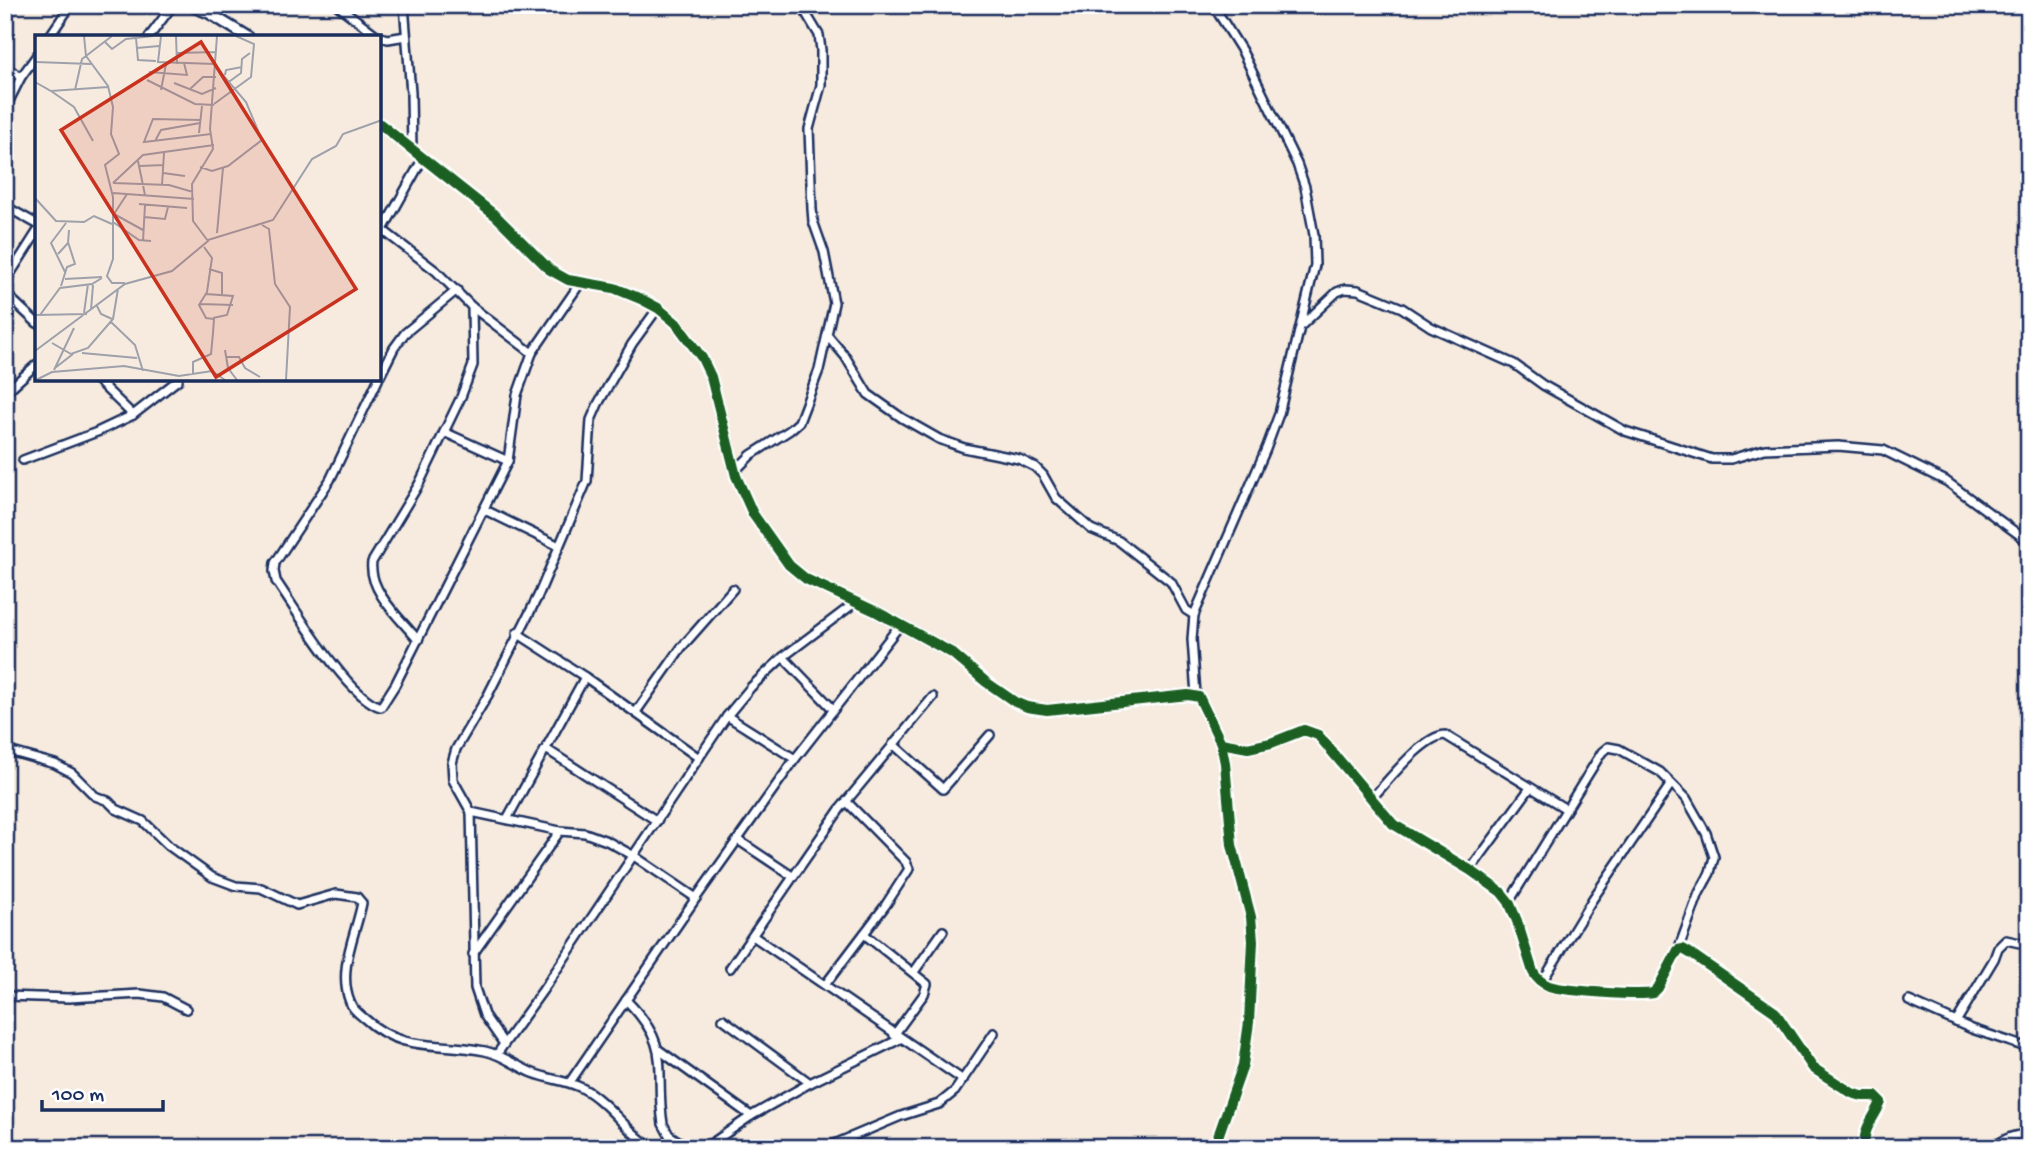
<svg xmlns="http://www.w3.org/2000/svg" width="2034" height="1153" font-family="'Gochi Hand',sans-serif">
	<rect width="100%" height="100%" fill="#f6ebde"/>
	<filter id="ink" filterUnits="userSpaceOnUse"><feTurbulence type="fractalNoise" baseFrequency=".0143" numOctaves="2"/><feDisplacementMap in="SourceGraphic" scale="14" xChannelSelector="R" yChannelSelector="G"/><feConvolveMatrix kernelMatrix="1 2 1 2 8 2 1 2 1" color-interpolation-filters="sRGB"/></filter>
	<g filter="url(#ink)">
		<g fill="none" stroke-linecap="round" stroke-linejoin="round">
			<g stroke="#1b2f5e" stroke-width="12">
				<g id="minor">
					<polyline points="337,5 379,37"/>
					<polyline points="404,5 411,93 412,150"/>
					<polyline points="196,8 210,5"/>
					<polyline points="49,37 71,5"/>
					<polyline points="149,37 173,5"/>
					<polyline points="380,37 388,39 406,36"/>
					<polyline points="5,67 21,77"/>
					<polyline points="5,109 21,77 37,55"/>
					<polyline points="5,206 37,224"/>
					<polyline points="384,231 436,271 472,307 532,353"/>
					<polyline points="380,235 422,160"/>
					<polyline points="5,282 37,232"/>
					<polyline points="5,293 37,323"/>
					<polyline points="1301,326 1337,292 1345,289 1358,290 1402,308 1431,327 1514,364 1543,385 1625,431 1712,459 1731,459 1765,449 1838,446 1883,450 1946,481 2029,542"/>
					<polyline points="828,336 845,356 868,394 902,418 939,439 964,448 1019,459 1035,467 1043,475 1056,498 1091,529 1119,541 1171,582 1186,610 1194,615"/>
					<polyline points="380,376 394,348 405,333 457,290"/>
					<polyline points="97,380 133,415"/>
					<path d="M378 380 330 480 275 563 274 571 276 581C296 610 349 699 381 707L395 685 508 461 517 395 532 353 581 282"/>
					<polyline points="5,393 37,364"/>
					<polyline points="444,432 508,461"/>
					<polyline points="23,460 97,432 133,415 178,380"/>
					<polyline points="735,471 751,455 790,430 799,422 819,370 834,303 824,252 813,221 812,209 809,129 821,85 821,50 819,35 801,5"/>
					<polyline points="485,510 559,546"/>
					<polyline points="517,633 585,677 699,758"/>
					<path d="M418 640C401 619 368 591 372 562L419 484 461 397 473 365 472 307"/>
					<polyline points="783,657 833,709"/>
					<polyline points="1196,695 1192,639 1194,615 1266,449 1279,414 1315,265 1314,235 1305,187 1297,164 1242,51 1213,5"/>
					<polyline points="636,712 681,648 733,589"/>
					<polyline points="727,716 795,759"/>
					<path d="M1221 743 1248 748 1271 743 1304 730 1318 735 1393 824 1470 870 1501 892 1509 902 1517 921 1533 972C1536 978 1542 983 1549 986 1564 991 1638 996 1653 993L1658 988 1678 950 1683 949 1693 955 1775 1012 1813 1068 1852 1093 1862 1096H1875L1881 1102C1874 1119 1862 1128 1865 1148"/>
					<polyline points="893,744 943,789 990,735"/>
					<polyline points="546,749 657,821"/>
					<path d="M5 750 55 764 72 773 95 796 108 801 116 809 143 821 169 846 212 877 236 886 261 888 297 905 336 894 357 897 362 903C356 934 337 970 350 1002 352 1009 359 1014 364 1018 403 1054 438 1041 485 1051 503 1055 516 1066 533 1073 556 1082 576 1080 597 1098 617 1114 630 1134 652 1148"/>
					<path d="M1372 798C1388 781 1423 736 1445 735L1566 809"/>
					<polyline points="471,812 560,831 585,833 607,841 634,856 696,898"/>
					<polyline points="507,819 585,677"/>
					<polyline points="738,840 792,876"/>
					<polyline points="1470,870 1530,788"/>
					<polyline points="1509,902 1602,752 1608,747 1619,749 1660,772 1686,798 1706,833 1714,857 1710,873 1699,893 1678,950"/>
					<polyline points="864,934 927,984 924,994 894,1035"/>
					<polyline points="753,936 963,1080"/>
					<polyline points="473,954 560,831"/>
					<polyline points="730,968 840,809 933,697"/>
					<polyline points="914,972 943,931"/>
					<polyline points="1542,982 1592,900 1671,784"/>
					<polyline points="825,985 885,906 909,869 906,862 847,802"/>
					<polyline points="5,996 69,998 140,994 163,997 186,1009"/>
					<path d="M626 1000C674 1048 654 1067 663 1124L669 1135 689 1148"/>
					<polyline points="1909,1001 1972,1029 2029,1048"/>
					<polyline points="723,1019 810,1083"/>
					<polyline points="1956,1022 1994,959 1998,948 2006,940 2029,945"/>
					<polyline points="504,1044 484,1015 475,988 471,812 453,780 452,763 456,749 488,695 538,596 587,481 591,420 598,404 632,344 658,308"/>
					<polyline points="659,1050 751,1116"/>
					<polyline points="497,1054 543,990 727,716 751,687 783,657 856,602"/>
					<polyline points="570,1082 696,898 795,759 900,625"/>
					<polyline points="705,1148 751,1116 810,1083 900,1039"/>
					<polyline points="825,1148 901,1116 939,1104 955,1091 994,1033"/>
					<path d="M1994 1148C2004 1138 2014 1135 2029 1134"/>
				</g>
			</g>
			<g stroke="#1b2f5e" stroke-width="14">
				<g id="tertiary">
					<polyline points="189,5 209,13 248,37"/>
					<polyline points="380,124 496,216 550,270 568,280 614,288 641,299 658,308 676,323 702,358 711,377 736,476 753,514 789,565 806,579 877,612 952,653 986,682 1015,702 1027,707 1047,710 1188,695 1199,697 1221,743 1225,763 1232,845 1251,917 1253,941 1249,1022 1243,1065 1214,1148"/>
				</g>
			</g>
			<use href="#minor" stroke="#fff" stroke-width="7"/>
			<use href="#tertiary" stroke="#fff" stroke-width="9"/>
			<g stroke="#fff" stroke-width="15">
				<g id="cycleway">
					<polyline points="380,124 496,216 550,270 568,280 614,288 641,299 658,308 676,323 702,358 711,377 736,476 753,514 789,565 806,579 877,612 952,653 986,682 1015,702 1027,707 1047,710 1188,695 1199,697 1221,743 1225,763 1232,845 1251,917 1253,941 1249,1022 1243,1065 1214,1148"/>
					<path d="M1221 743 1248 748 1271 743 1304 730 1318 735 1393 824 1470 870 1501 892 1509 902 1517 921 1533 972C1536 978 1542 983 1549 986 1564 991 1638 996 1653 993L1658 988 1678 950 1683 949 1693 955 1775 1012 1813 1068 1852 1093 1862 1096H1875L1881 1102C1874 1119 1862 1128 1865 1148"/>
				</g>
			</g>
			<use href="#cycleway" stroke="#1b5e20" stroke-width="10"/>
		</g>
	</g>
	<g transform="translate(35 35)">
		<rect width="346" height="346" fill="#f6ebde"/>
		<path fill="none" stroke="#9ea0ab" stroke-width="2" d="M49 1 51 21 73 51 78 72 76 99 84 119 70 130 78 162V224L72 241 77 248H90M126 1 123 27 180 29M141 1 142 29M101 3 103 25 121 26M70 7 77 14 91 4 118 1M102 13 124 11M142 18 181 17M1 27 56 29M114 37 152 40 149 28M190 40 191 35 207 32M112 45 160 69 179 70M0 47 16 56 73 52M139 48 167 59 181 53M191 49 206 38 207 24 215 18M155 54 168 42H181M40 55 47 24 77 1M126 55 131 29M16 56 39 72 58 106M179 69 216 42 219 9 201 1M166 85 118 84 109 107 176 99M164 98 167 71M120 106 126 95 165 88M103 126 110 160M105 131 128 130M165 132 177 136 193 131 227 105 211 67 181 32M128 138 150 141M78 148 108 120 179 110M78 148 134 150 158 157M127 150 129 118M78 158 159 164M0 163 21 186 49 187 59 181 77 189M104 169 152 173M79 179 92 159M79 179 108 195M109 182 130 184 133 172M78 187 104 205 116 206M227 190 234 194 240 249 255 272 251 345M182 198 188 133M173 205 238 185 277 124 301 111 308 99 347 85M108 206 110 170M23 219 33 208 34 195M174 234 187 238V259M30 237 16 208 31 188M30 244 67 242M26 251 32 232 40 229 33 207M171 259 198 261 192 280 178 283M165 269 198 270M62 271 66 279 77 284M56 275 58 250M49 278 53 249M0 280 52 279M5 280 25 253 57 249 67 243M76 287 100 310 108 336M17 308 36 319 53 313 78 284 83 254M190 315 193 333 202 345M0 316 90 249 137 236 173 206 158 186 157 149 178 114 175 94 182 1M47 318 102 323M191 322H204L210 333 225 342M20 333 38 319M19 335 39 293M158 339V327L176 319 178 298 179 284 171 283 164 270 172 257 177 223 169 212M1 345 17 337 89 331 144 341 177 336 190 345"/>
		<path fill="#c8321e" fill-opacity="0.15" stroke="#c8321e" stroke-width="3.5" d="M166 7 321 254 181 342 26 95Z"/>
		<rect width="346" height="346" fill="none" stroke="#1b2f5e" stroke-width="3.5"/>
	</g>
	<rect width="2034" height="1153" fill="none" stroke="#fff" stroke-width="28"/>
	<rect x="14" y="14" width="2006" height="1125" fill="none" stroke="#1b2f5e" stroke-width="2.5" filter="url(#ink)"/>
	<path d="M42 1100v10h121v-10" fill="none" stroke="#1b2f5e" stroke-width="3.5"/>
	<text x="52" y="1100" font-size="21" fill="#1b2f5e" stroke="#ffffff" stroke-width="5" paint-order="stroke">100 m</text>
</svg>
